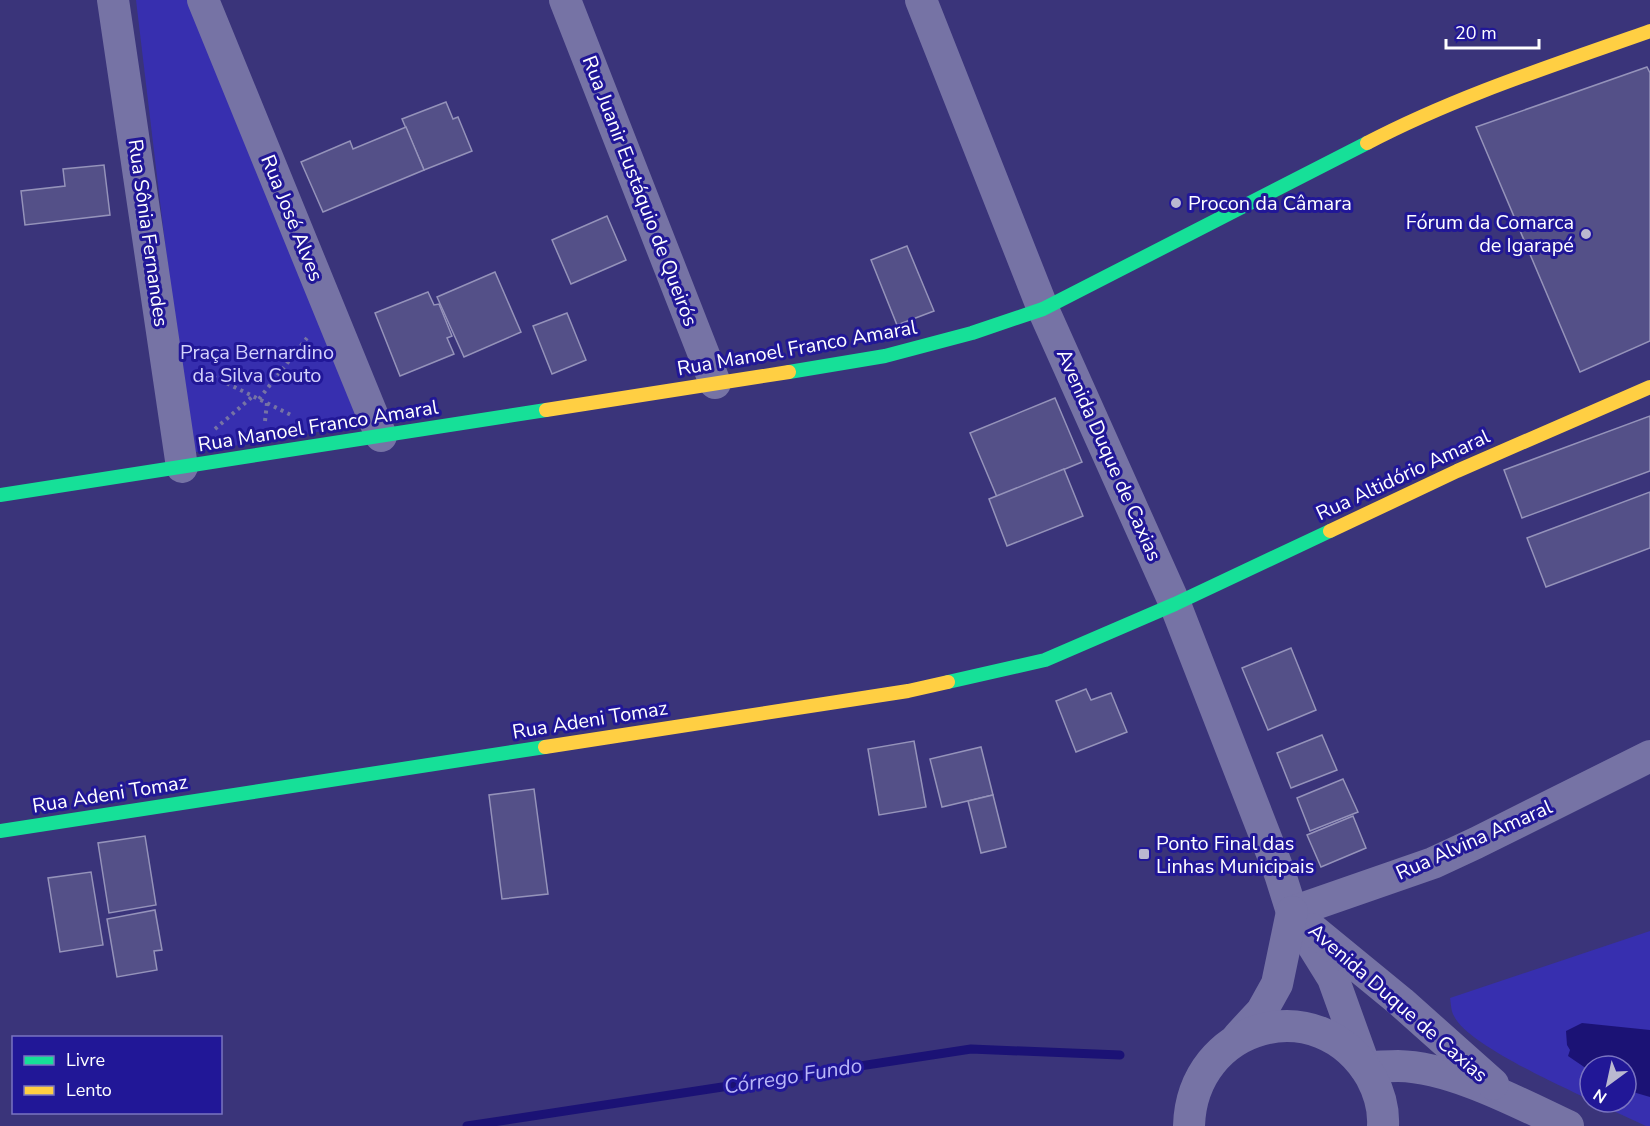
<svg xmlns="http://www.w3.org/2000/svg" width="1650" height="1126" font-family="'Nunito Sans',sans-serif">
	<rect width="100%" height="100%" fill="#3a347a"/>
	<g fill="#372faf">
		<polygon points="136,0 192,0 366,424 190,453"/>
		<path d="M1650 931V1126H1646L1594 1102H1626V1066H1590V1100C1561 1086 1467 1044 1454 1016 1451 1011 1451 1004 1450 998Z"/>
	</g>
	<polygon fill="#1b1275" points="1582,1023 1650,1030 1650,1097 1626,1090 1626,1066 1590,1066 1590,1071 1568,1056 1570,1050 1567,1045 1566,1031"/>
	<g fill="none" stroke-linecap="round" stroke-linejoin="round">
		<polyline stroke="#1b1275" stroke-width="9" points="467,1126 971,1049 1120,1055"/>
	</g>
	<g fill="#545088" stroke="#9593ba" stroke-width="1.5">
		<polygon points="1647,67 1650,73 1650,341 1580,372 1476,127"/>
		<polygon points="446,102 453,119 458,117 472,151 424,170 402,119"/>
		<polygon points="406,127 424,170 323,212 301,162 350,141 353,149"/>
		<polygon points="104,165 110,215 25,225 21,191 65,186 63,169"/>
		<polygon points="607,216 626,260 571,284 552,240"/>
		<polygon points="907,246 934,311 897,325 871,260"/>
		<polygon points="495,272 521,332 464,357 437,297"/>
		<polygon points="428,292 434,305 439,304 452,336 447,338 454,354 400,376 375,313"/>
		<polygon points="567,313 586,360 552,374 533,326"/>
		<polygon points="1055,398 1082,462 997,497 970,433"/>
		<polygon points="1650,416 1650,471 1522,518 1504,470"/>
		<polygon points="1064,469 1083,516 1007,546 989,499"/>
		<polygon points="1650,492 1650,548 1546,587 1527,538"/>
		<polygon points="1291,648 1316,710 1268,730 1242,668"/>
		<polygon points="1086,689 1091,700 1111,693 1127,732 1076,752 1056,701"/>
		<polygon points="1322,735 1337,770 1291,788 1277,753"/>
		<polygon points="914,741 926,807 879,815 868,749"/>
		<polygon points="981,747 993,795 942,807 930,759"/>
		<polygon points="1343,779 1358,812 1310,831 1297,798"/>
		<polygon points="534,789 548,894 502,899 489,795"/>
		<polygon points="993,795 1006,847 981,853 968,801"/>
		<polygon points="1353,816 1366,848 1321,867 1307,835"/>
		<polygon points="145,836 156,905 109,913 98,843"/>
		<polygon points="91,872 103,945 60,952 48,878"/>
		<polygon points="155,910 162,950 154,951 157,970 117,977 107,919"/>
	</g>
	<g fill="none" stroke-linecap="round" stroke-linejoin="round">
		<g stroke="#7673a5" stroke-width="4" stroke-dasharray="3 4.5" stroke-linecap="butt">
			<polyline points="200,370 293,416"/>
			<polyline points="259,399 307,338"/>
			<polyline points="265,421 267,403"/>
			<polyline points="215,429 252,397"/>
		</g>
		<g stroke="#7673a5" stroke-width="32">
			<polyline points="113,0 182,467"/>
			<polyline points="203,0 381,436"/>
			<polyline points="565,0 715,383"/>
			<path d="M921 0 1043 309 1175 604 1280 874 1292 912 1333 978 1365 1067C1376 1067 1387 1066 1398 1066 1452 1067 1519 1103 1568 1126"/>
			<polyline points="1292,912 1433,863 1476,843 1650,756"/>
			<polyline points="1312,929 1401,1002 1493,1084"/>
			<polyline points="1238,1037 1262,1011 1277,984 1292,912"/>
			<path d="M1189 1126C1192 1023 1319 988 1371 1077 1379 1092 1384 1109 1383 1126"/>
		</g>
		<g stroke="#16e098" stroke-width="14">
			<polyline points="789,372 885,356 972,333 1043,309 1367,143"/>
			<polyline points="0,495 546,410"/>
			<polyline points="948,682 1045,660 1175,604 1330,531"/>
			<polyline points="0,831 545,747"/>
		</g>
		<g stroke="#ffcf43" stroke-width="14">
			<path d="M1367 143C1457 96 1554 65 1650 31"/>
			<polyline points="546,410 789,372"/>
			<polyline points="1330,531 1457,471 1650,387"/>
			<polyline points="545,747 908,691 948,682"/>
		</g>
	</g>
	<g fill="#bab8d0" stroke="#211797" stroke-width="2">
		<circle cx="1176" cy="203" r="6"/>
		<circle cx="1586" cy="234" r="6"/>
		<rect x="1138" y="848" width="12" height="12" rx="3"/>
	</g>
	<g text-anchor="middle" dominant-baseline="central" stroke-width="6" stroke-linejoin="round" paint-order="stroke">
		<g font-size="20" fill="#fff" stroke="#211797">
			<text transform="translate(640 191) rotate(69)">Rua Juanir Eustáquio de Queirós</text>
			<text transform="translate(292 218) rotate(68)">Rua José Alves</text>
			<text transform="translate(148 233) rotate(82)">Rua Sônia Fernandes</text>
			<text transform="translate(797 348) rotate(-10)">Rua Manoel Franco Amaral</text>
			<text transform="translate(318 426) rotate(-9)">Rua Manoel Franco Amaral</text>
			<text transform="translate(1109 455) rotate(66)">Avenida Duque de Caxias</text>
			<text transform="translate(1403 475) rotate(-25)">Rua Altidório Amaral</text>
			<text transform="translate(590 720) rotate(-9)">Rua Adeni Tomaz</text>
			<text transform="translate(110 794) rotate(-9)">Rua Adeni Tomaz</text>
			<text transform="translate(1474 840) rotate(-24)">Rua Alvina Amaral</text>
			<text transform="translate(1398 1003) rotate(41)">Avenida Duque de Caxias</text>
		</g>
		<g font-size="20" fill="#fff" stroke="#211797" text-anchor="start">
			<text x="1188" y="203">Procon da Câmara</text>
			<text x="1574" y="222" text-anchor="end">Fórum da Comarca<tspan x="1574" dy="23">de Igarapé</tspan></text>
			<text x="1156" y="843">Ponto Final das<tspan x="1156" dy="23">Linhas Municipais</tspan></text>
		</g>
		<g font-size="20" fill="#d4d2fc" stroke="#211797">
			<text x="257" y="352">Praça Bernardino<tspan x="257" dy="23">da Silva Couto</tspan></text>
		</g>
		<g font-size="21" font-style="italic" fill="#bab7f8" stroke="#211797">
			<text transform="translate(793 1076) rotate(-9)">Córrego Fundo</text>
		</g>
	</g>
	<rect x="12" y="1036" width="210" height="78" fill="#211797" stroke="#7a74c1" stroke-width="1.5"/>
	<rect x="24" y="1056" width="30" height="9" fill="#16e098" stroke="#7a74c1" stroke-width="1.5"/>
	<text x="66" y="1066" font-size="18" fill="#ffffff">Livre</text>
	<rect x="24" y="1086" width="30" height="9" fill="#ffcf43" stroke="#7a74c1" stroke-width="1.5"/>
	<text x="66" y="1096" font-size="18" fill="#ffffff">Lento</text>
	<g transform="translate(1608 1084) rotate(213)"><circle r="28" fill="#211797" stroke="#7a74c1" stroke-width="1.5"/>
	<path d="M0-4.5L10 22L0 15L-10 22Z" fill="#bab8d0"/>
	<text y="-9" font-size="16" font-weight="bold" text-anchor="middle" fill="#ffffff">N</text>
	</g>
	<path d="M1446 39v9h93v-9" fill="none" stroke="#ffffff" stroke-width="3"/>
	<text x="1455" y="39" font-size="18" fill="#ffffff" stroke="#211797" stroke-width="4.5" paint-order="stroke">20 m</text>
</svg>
